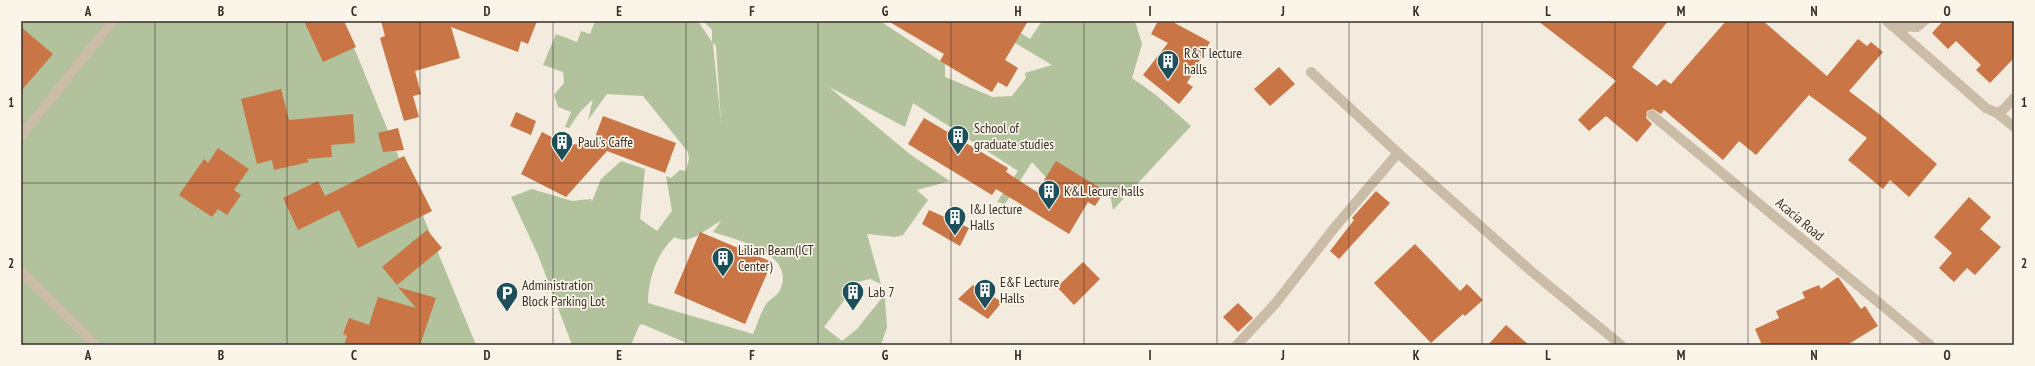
<svg xmlns="http://www.w3.org/2000/svg" width="2035" height="366" font-family="'PT Sans Narrow',sans-serif">
	<rect width="100%" height="100%" fill="#f3ebdd"/>
	<g fill="#b1c29c" fill-rule="evenodd">
		<polygon points="21,21 343,21 476,345 21,345"/>
		<path d="M595 21H698L712 42V30L703 21H880L945 64V77L993 97 1012 96 1026 78 1025 73 1052 65 1012 41 1002 21 1030 39 1042 21H1135L1142 44 1132 78 1156 95 1191 126 1113 210 1111 199 1065 169 1054 186 1032 162 1005 204 997 202 1018 171 913 103 905 127 829 87 911 155 950 181 917 190 928 200 903 235 895 237 867 234 881 284 870 279 858 282 824 327 842 341 857 329 881 299 876 290 882 288 885 299 887 327 881 345H691L642 324 639 326 631 345H572L538 255 511 197 532 189 572 201 591 199 592 201 601 179 621 161 645 169 640 219 657 231 672 211 666 176 671 178 680 170 686 171 689 159 688 152 643 96 607 94 588 120 593 99 580 112 569 128 565 127 571 112 558 107 554 95 564 83 563 72 543 65 556 34 577 42 581 31 590 34ZM713 43 716 46 721 124 713 44ZM721 221 713 232C736 240 794 252 781 288 778 297 769 298 765 306 760 314 757 325 753 334L648 303C648 279 657 252 675 237 690 247 709 226 721 221Z"/>
	</g>
	<g fill="#c97545">
		<polygon points="304,21 344,21 356,47 323,62"/>
		<polygon points="381,21 537,21 528,44 521,41 518,52 451,27 460,58 415,71 421,94 413,96 419,117 404,121 380,38 385,36"/>
		<polygon points="888,21 1028,21 1005,60 1018,68 1007,87 998,82 992,92 940,61 944,54"/>
		<polygon points="1158,21 1171,21 1210,42 1187,83 1193,87 1179,104 1143,75 1168,43 1151,34"/>
		<polygon points="1538,21 1668,21 1632,67 1657,86 1664,79 1671,84 1726,21 1763,21 1827,76 1858,39 1867,46 1871,42 1883,52 1849,91 1879,114 1937,164 1909,197 1890,180 1883,189 1848,160 1867,138 1809,95 1756,155 1739,141 1723,160 1664,110 1661,114 1653,109 1647,111 1646,118 1652,124 1637,142 1606,116 1589,131 1578,120 1616,81"/>
		<polygon points="1943,21 2014,21 2014,58 1990,83 1976,70 1981,65 1956,41 1948,49 1932,33"/>
		<polygon points="21,27 53,54 21,91"/>
		<polygon points="1279,67 1295,84 1270,106 1254,89"/>
		<polygon points="281,89 289,120 353,114 355,143 331,145 332,157 307,159 309,162 274,170 272,160 257,164 241,99"/>
		<polygon points="516,112 536,121 531,135 510,126"/>
		<polygon points="603,116 676,143 665,173 607,151 566,197 521,174 542,132 565,144 592,145"/>
		<polygon points="924,118 1008,168 1006,172 1037,192 1056,161 1105,191 1095,206 1088,202 1069,234 996,189 992,195 908,144"/>
		<polygon points="398,128 404,150 383,152 378,133"/>
		<polygon points="218,148 249,169 234,190 241,195 227,215 218,209 212,217 179,195 204,159 208,163"/>
		<polygon points="404,156 432,211 358,248 339,210 298,230 283,198 318,181 325,196"/>
		<polygon points="1376,191 1390,203 1339,259 1330,251 1354,220 1352,218"/>
		<polygon points="1969,197 1991,217 1980,229 2001,247 1975,275 1967,268 1954,282 1939,268 1952,253 1934,237"/>
		<polygon points="929,210 969,228 960,246 922,224"/>
		<polygon points="427,230 442,248 397,285 382,267"/>
		<polygon points="700,232 772,262 745,324 674,293"/>
		<polygon points="1415,244 1460,291 1467,284 1483,300 1465,316 1463,314 1431,343 1374,283"/>
		<polygon points="1083,262 1100,279 1074,305 1057,287"/>
		<polygon points="1838,277 1861,309 1865,306 1878,326 1847,345 1762,345 1755,329 1779,318 1776,311 1805,298 1802,292 1819,285 1821,289"/>
		<polygon points="973,285 1002,302 988,319 958,299"/>
		<polygon points="398,287 436,298 420,345 344,345 347,336 343,334 349,318 369,325 378,297 416,308"/>
		<polygon points="1238,303 1253,318 1238,332 1223,317"/>
		<polygon points="1506,325 1529,345 1488,345"/>
	</g>
	<g fill="none" stroke-linecap="round" stroke-linejoin="round">
		<g stroke="#cbbca8" stroke-width="10">
			<polyline points="1887,21 1986,108 1997,113 2014,127"/>
			<polyline points="1892,26 1917,27 1924,21"/>
			<polyline points="1311,72 1398,153"/>
			<polyline points="1997,113 2004,109 2014,98"/>
			<polyline points="1652,115 1930,345"/>
			<polyline points="21,136 113,21"/>
			<polyline points="21,271 96,345"/>
			<polyline points="1237,345 1275,304 1335,227 1398,153 1531,271 1621,345"/>
		</g>
	</g>
	<path fill="none" stroke="#382f28" stroke-width="1" stroke-opacity="0.55" d="M155 21V345M287 21V345M420 21V345M553 21V345M686 21V345M818 21V345M951 21V345M1084 21V345M1217 21V345M1349 21V345M1482 21V345M1615 21V345M1748 21V345M1880 21V345M21 183H2014"/>
	<defs>
		<g id="building-pin" transform="scale(1.15)"><path d="M0 17L-7.5 6A9.5 9.5 0 1 1 7.5 6Z" fill="#1d4f5b" stroke="#faf4e9"/><path d="M-4-6H4V6H1V3H-1V6H-4ZM-2.5-4.3h1.7v1.8h-1.7ZM.8-4.3h1.7v1.8H.8ZM-2.5-1h1.7V.8h-1.7ZM.8-1h1.7V.8H.8Z" fill="#fff"/></g>
		<g id="parking-pin" transform="scale(1.15)"><path d="M0 17L-7.5 6A9.5 9.5 0 1 1 7.5 6Z" fill="#1d4f5b" stroke="#faf4e9"/><path d="M-3.5-5.5H1a3.5 3.5 0 0 1 0 7H-1V5.5H-3.5ZM-1-3.4V-.6H.8a1.4 1.4 0 0 0 0-2.8Z" fill="#fff"/></g>
	</defs>
	<g fill-rule="evenodd">
		<use href="#building-pin" x="1168" y="61"/>
		<use href="#building-pin" x="958" y="136"/>
		<use href="#building-pin" x="562" y="142"/>
		<use href="#building-pin" x="1049" y="191"/>
		<use href="#building-pin" x="955" y="217"/>
		<use href="#building-pin" x="723" y="258"/>
		<use href="#building-pin" x="985" y="290"/>
		<use href="#building-pin" x="853" y="292"/>
		<use href="#parking-pin" x="507" y="293"/>
	</g>
	<g text-anchor="middle" dominant-baseline="central" stroke-width="3.5" stroke-linejoin="round" paint-order="stroke">
		<g font-size="14" fill="#382f28" stroke="#faf4e9" text-anchor="start">
			<text x="1184" y="53">R&amp;T lecture<tspan x="1184" dy="16">halls</tspan></text>
			<text x="974" y="128">School of<tspan x="974" dy="16">graduate studies</tspan></text>
			<text x="578" y="142">Paul's Caffe</text>
			<text x="1064" y="191">K&amp;L lecure halls</text>
			<text x="970" y="209">I&amp;J lecture<tspan x="970" dy="16">Halls</tspan></text>
			<text x="738" y="250">Lilian Beam(ICT<tspan x="738" dy="16">Center)</tspan></text>
			<text x="1000" y="282">E&amp;F Lecture<tspan x="1000" dy="16">Halls</tspan></text>
			<text x="522" y="285">Administration<tspan x="522" dy="16">Block Parking Lot</tspan></text>
			<text x="868" y="292">Lab 7</text>
		</g>
		<g font-size="14" fill="#382f28" stroke="#faf4e9">
			<text transform="translate(1800 219) rotate(40)">Acacia Road</text>
		</g>
	</g>
	<rect width="2035" height="366" fill="none" stroke="#faf4e9" stroke-width="44"/>
	<rect x="22" y="22" width="1991" height="322" fill="none" stroke="#382f28" stroke-width="1.5"/>
	<g font-size="13" text-anchor="middle" font-weight="bold" fill="#382f28">
		<text x="88" y="16">A</text>
		<text x="221" y="16">B</text>
		<text x="354" y="16">C</text>
		<text x="487" y="16">D</text>
		<text x="619" y="16">E</text>
		<text x="752" y="16">F</text>
		<text x="885" y="16">G</text>
		<text x="1018" y="16">H</text>
		<text x="1150" y="16">I</text>
		<text x="1283" y="16">J</text>
		<text x="1416" y="16">K</text>
		<text x="1548" y="16">L</text>
		<text x="1681" y="16">M</text>
		<text x="1814" y="16">N</text>
		<text x="1947" y="16">O</text>
		<text x="11" y="107">1</text>
		<text x="2024" y="107">1</text>
		<text x="11" y="268">2</text>
		<text x="2024" y="268">2</text>
		<text x="88" y="360">A</text>
		<text x="221" y="360">B</text>
		<text x="354" y="360">C</text>
		<text x="487" y="360">D</text>
		<text x="619" y="360">E</text>
		<text x="752" y="360">F</text>
		<text x="885" y="360">G</text>
		<text x="1018" y="360">H</text>
		<text x="1150" y="360">I</text>
		<text x="1283" y="360">J</text>
		<text x="1416" y="360">K</text>
		<text x="1548" y="360">L</text>
		<text x="1681" y="360">M</text>
		<text x="1814" y="360">N</text>
		<text x="1947" y="360">O</text>
	</g>
</svg>
